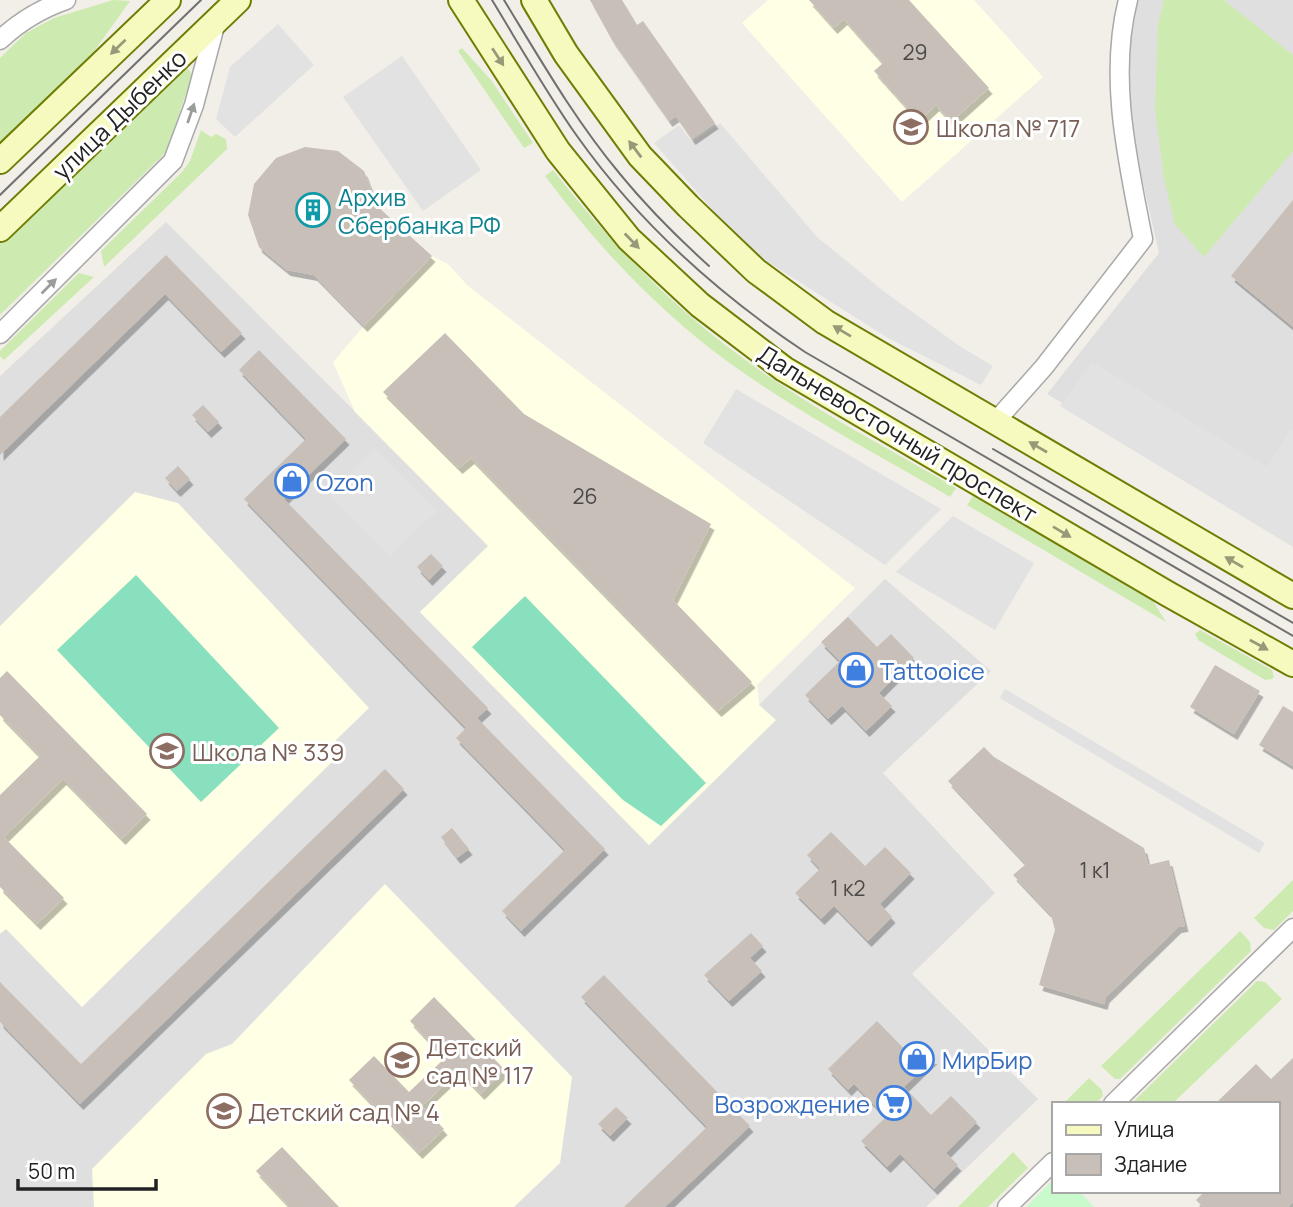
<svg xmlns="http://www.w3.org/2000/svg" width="1293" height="1207" font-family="Manrope,sans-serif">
	<defs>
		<filter id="shadow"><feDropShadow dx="3.5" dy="6" stdDeviation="0" flood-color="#0004"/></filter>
	</defs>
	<rect width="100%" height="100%" fill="#f2efe9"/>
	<g fill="#e0dfdf">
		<polygon points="1135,0 1293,0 1293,539 1047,394 1159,253 1128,117 1129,20"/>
		<polygon points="166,222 489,546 420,612 649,845 775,720 759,705 885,579 991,671 883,773 995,893 912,974 1038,1099 926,1207 0,1207 0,376"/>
	</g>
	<g fill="#ffffe5">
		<polygon points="768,0 974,0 1043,77 902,202 742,23"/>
		<polygon points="432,256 448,264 467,285 855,588 757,685 759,705 776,720 649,845 420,612 488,546 355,412 333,362 364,326"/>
		<polygon points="135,492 178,503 369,708 335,741 334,760 82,1007 6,929 0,934 0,626"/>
		<polygon points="385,884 572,1077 560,1163 514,1207 94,1207 92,1169 206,1054 232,1044"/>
	</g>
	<g fill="#cdebb0">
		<polygon points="113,0 130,1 90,57 0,144 0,58 26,33 54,18"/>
		<polygon points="1164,0 1224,0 1293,55 1293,151 1204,257 1175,225 1164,179 1155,109 1158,25"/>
		<polygon points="462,48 491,80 533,143 524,148 458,51"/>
		<polygon points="188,68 192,75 167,151 0,315 0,239 183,69"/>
		<polygon points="201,130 211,137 216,134 226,139 227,149 104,267 101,251 182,172 190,161"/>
		<path d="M553 170C618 253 689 324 777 382 834 421 897 453 956 488L950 497C877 454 800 414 731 364 659 312 598 247 545 176Z"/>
		<polygon points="79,273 94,277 4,360 0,356 0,351"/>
		<polygon points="973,496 1153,601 1166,622 967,505"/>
		<polygon points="1200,630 1272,670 1274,677 1272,679 1265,680 1198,640 1195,634"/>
		<polygon points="1293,880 1293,911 1274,930 1264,928 1254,918"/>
		<polygon points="1240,931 1250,942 1251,951 1120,1079 1115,1079 1101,1066"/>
		<polygon points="1257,981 1265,982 1282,999 1172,1104 1131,1104"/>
		<polygon points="1089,1078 1102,1090 1103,1096 1095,1104 1063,1104"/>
		<polygon points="1013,1152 1028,1168 988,1207 958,1207"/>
	</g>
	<polygon fill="#c8facc" points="1053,1180 1053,1191 1079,1191 1094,1207 1026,1207"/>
	<g fill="#88e0be">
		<polygon points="136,575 279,728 201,802 57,650"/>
		<polygon points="525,596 706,783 661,826 623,800 472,647"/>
	</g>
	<g fill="#e2e2e2">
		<polygon points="278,24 314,65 235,137 216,119 230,67"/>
		<polygon points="402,56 481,170 423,211 343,97"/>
		<polygon points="720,123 817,237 886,293 961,347 993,366 981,385 888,338 746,248 654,143 679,125 692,142"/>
		<polygon points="1092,362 1267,467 1291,429 1293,430 1293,547 1060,406"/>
		<polygon points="736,389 941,509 885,565 703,443"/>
		<polygon points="375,448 437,511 390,557 328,494"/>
		<polygon points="953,516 1034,563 995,630 896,572"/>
		<polygon points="1005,689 1265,843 1259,853 1000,698"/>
	</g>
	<g fill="#c7bfb8" filter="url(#shadow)">
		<polygon points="590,0 622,0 637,25 643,21 715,123 692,139 676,116 669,121 612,40"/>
		<polygon points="809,0 909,0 989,88 951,122 936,105 919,121 874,71 883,63 844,19 834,28"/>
		<polygon points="305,147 338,151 364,171 377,206 432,256 364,326 314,275 287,270 259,247 248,215 254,184 276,158"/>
		<polygon points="1293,200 1293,327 1231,276"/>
		<polygon points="166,255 242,333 221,352 165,294 0,455 0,417"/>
		<polygon points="445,333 524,414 711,524 673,600 752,682 718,711 471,458 459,468 383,392"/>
		<polygon points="259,350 346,439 284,499 488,708 477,718 605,849 521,931 502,911 565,850 456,738 466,728 244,499 306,439 239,370"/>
		<polygon points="203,405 219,422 208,432 192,415"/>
		<polygon points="178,466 190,479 177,491 165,478"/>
		<polygon points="431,554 443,566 429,580 417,567"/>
		<polygon points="848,617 877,647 891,634 914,658 879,693 892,706 866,731 842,706 828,719 805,695 840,661 821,642"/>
		<polygon points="1215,665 1260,691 1234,734 1190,707"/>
		<polygon points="7,671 147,814 122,839 63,779 4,837 64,898 37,924 0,887 0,795 40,756 0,715 0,678"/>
		<polygon points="1283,706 1293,712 1293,766 1259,745"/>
		<polygon points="984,747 994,757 1144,848 1148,865 1169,860 1185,926 1178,927 1106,997 1104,1004 1039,985 1055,930 1051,915 1013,875 1026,864 948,781"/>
		<polygon points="385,769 404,789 80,1104 0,1022 0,982 81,1064"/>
		<polygon points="452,828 469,849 457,858 441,837"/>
		<polygon points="831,832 865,866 885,847 911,873 880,904 892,917 868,941 834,906 821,919 795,893 820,869 807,855"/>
		<polygon points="751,933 763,946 750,958 762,971 729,1001 704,975"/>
		<polygon points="604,975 750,1126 665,1207 624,1207 707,1127 581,997"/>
		<polygon points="434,997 505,1070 481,1094 459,1071 422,1106 444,1129 419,1153 349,1080 374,1056 409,1092 445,1058 410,1021"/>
		<polygon points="877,1021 915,1060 934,1058 904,1087 931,1115 951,1096 977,1122 946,1153 958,1165 934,1189 900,1154 887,1167 861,1141 886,1117 854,1084 848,1090 828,1069"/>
		<polygon points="1293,1058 1293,1202 1288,1207 1203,1207 1196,1200 1205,1191 1277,1191 1277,1104 1215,1104 1256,1064 1271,1079"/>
		<polygon points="616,1107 628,1118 610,1136 598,1124"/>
		<polygon points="282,1147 339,1207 290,1207 256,1171"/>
	</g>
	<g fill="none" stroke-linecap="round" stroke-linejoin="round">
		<g stroke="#a9a9a9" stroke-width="21">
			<g id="street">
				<path d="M0 40C20 21 40 9 66 0"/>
				<polyline points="0,334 173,161 194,105 216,22"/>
				<path d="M995 422 1044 367 1143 239C1128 162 1108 78 1128 0"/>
				<polyline points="1113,1104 1293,928"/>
				<polyline points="1007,1207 1053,1162"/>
			</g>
		</g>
		<g stroke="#707d05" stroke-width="28">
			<g id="secondary">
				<polyline points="461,0 558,151 629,239 700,305 784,369 1168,594 1293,664"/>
				<polyline points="534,0 566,54 640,156 688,206 756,271 825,322 1293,596"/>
				<polyline points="0,161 168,0"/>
				<polyline points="0,229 238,0"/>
			</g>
		</g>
		<use href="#street" stroke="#fff" stroke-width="18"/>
		<use href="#secondary" stroke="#f7fabf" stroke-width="24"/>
		<g stroke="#707070" stroke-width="2">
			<path d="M492 0C520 46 546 92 577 136 638 222 717 293 805 352L1293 636"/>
			<path d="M504 0C540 59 575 120 620 174 647 207 677 237 709 266"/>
			<polyline points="0,195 201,0"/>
			<polyline points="993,449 1293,623"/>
		</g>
	</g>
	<defs><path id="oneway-solid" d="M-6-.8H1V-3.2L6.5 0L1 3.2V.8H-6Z" transform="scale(1.75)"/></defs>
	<g fill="#979978">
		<use href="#oneway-solid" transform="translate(118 47) rotate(136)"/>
		<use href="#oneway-solid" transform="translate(498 57) rotate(57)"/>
		<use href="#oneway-solid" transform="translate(635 149) rotate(-127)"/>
		<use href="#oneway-solid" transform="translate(632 241) rotate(46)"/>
		<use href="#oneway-solid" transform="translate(842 331) rotate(-149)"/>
		<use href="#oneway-solid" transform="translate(1038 447) rotate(-150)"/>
		<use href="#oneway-solid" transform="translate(1062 532) rotate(31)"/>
		<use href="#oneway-solid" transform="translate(1234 562) rotate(-150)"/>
		<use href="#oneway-solid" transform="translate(1259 645) rotate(29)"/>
	</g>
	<g fill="#9c9c9c">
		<use href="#oneway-solid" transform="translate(191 113) rotate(-71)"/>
		<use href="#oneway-solid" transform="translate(49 286) rotate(-45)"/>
	</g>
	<defs>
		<g id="school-ring" transform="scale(1.75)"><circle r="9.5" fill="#fff" stroke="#8d6e63" stroke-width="1.5"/><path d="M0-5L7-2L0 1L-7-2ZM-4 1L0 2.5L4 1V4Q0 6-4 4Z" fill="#8d6e63"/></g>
		<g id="building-ring" transform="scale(1.75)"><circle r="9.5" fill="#fff" stroke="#0f9aa8" stroke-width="1.5"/><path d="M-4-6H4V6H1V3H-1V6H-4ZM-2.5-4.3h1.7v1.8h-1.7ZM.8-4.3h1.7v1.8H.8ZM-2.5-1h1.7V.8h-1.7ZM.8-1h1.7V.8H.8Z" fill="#0f9aa8"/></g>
		<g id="shop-ring" transform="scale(1.75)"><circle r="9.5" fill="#fff" stroke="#3f7fe0" stroke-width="1.5"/><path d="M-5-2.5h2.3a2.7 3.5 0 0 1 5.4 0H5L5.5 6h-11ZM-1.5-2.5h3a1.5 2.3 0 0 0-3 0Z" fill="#3f7fe0"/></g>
		<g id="supermarket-ring" transform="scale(1.75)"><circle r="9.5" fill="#fff" stroke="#3f7fe0" stroke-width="1.5"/><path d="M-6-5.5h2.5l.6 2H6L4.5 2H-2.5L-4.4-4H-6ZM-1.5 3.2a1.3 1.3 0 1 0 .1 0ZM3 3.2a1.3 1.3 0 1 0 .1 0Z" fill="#3f7fe0"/></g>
	</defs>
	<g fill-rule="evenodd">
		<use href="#school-ring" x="911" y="127"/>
		<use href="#building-ring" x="313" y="210"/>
		<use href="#shop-ring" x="292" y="481"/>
		<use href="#shop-ring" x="856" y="670"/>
		<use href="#school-ring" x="167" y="751"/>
		<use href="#shop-ring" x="917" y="1059"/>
		<use href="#school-ring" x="402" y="1060"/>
		<use href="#supermarket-ring" x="894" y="1103"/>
		<use href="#school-ring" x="224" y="1111"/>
	</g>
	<g text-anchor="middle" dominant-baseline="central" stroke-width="6" stroke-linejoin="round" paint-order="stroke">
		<g font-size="21" fill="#4b4948">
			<text x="915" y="52">29</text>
			<text x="585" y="496">26</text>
			<text x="1095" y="870">1 к1</text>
			<text x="848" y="888">1 к2</text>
		</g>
		<g font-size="24" fill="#222" stroke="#fff">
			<text transform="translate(119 114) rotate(-44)">улица Дыбенко</text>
			<text transform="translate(898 433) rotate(31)">Дальневосточный проспект</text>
		</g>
		<g font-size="24" fill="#785e54" stroke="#fff" text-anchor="start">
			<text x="936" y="127">Школа № 717</text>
			<text x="192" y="751">Школа № 339</text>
			<text x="426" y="1046">Детский<tspan x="426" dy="28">сад № 117</tspan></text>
			<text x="248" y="1111">Детский сад № 4</text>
		</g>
		<g font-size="24" fill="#0d838f" stroke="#fff" text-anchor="start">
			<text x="338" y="196">Архив<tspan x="338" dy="28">Сбербанка РФ</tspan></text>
		</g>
		<g font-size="24" fill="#366cbe" stroke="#fff" text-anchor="start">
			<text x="316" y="481">Ozon</text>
			<text x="880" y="670">Tattooice</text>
			<text x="942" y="1059">МирБир</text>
			<text x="870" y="1103" text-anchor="end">Возрождение</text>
		</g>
	</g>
	<rect x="1052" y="1102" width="228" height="91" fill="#ffffff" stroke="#a7a7a7" stroke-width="2"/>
	<rect x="1066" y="1125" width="35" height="10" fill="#f7fabf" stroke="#a7a7a7" stroke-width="2"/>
	<text x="1114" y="1137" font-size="21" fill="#222222">Улица</text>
	<rect x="1066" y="1154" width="35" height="21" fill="#c7bfb8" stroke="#a7a7a7" stroke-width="2"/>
	<text x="1114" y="1172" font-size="21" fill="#222222">Здание</text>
	<path d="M18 1179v10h138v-10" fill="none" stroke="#222222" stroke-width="3.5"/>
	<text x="28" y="1179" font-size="21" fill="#222222" stroke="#ffffff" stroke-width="5" paint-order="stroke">50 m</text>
</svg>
